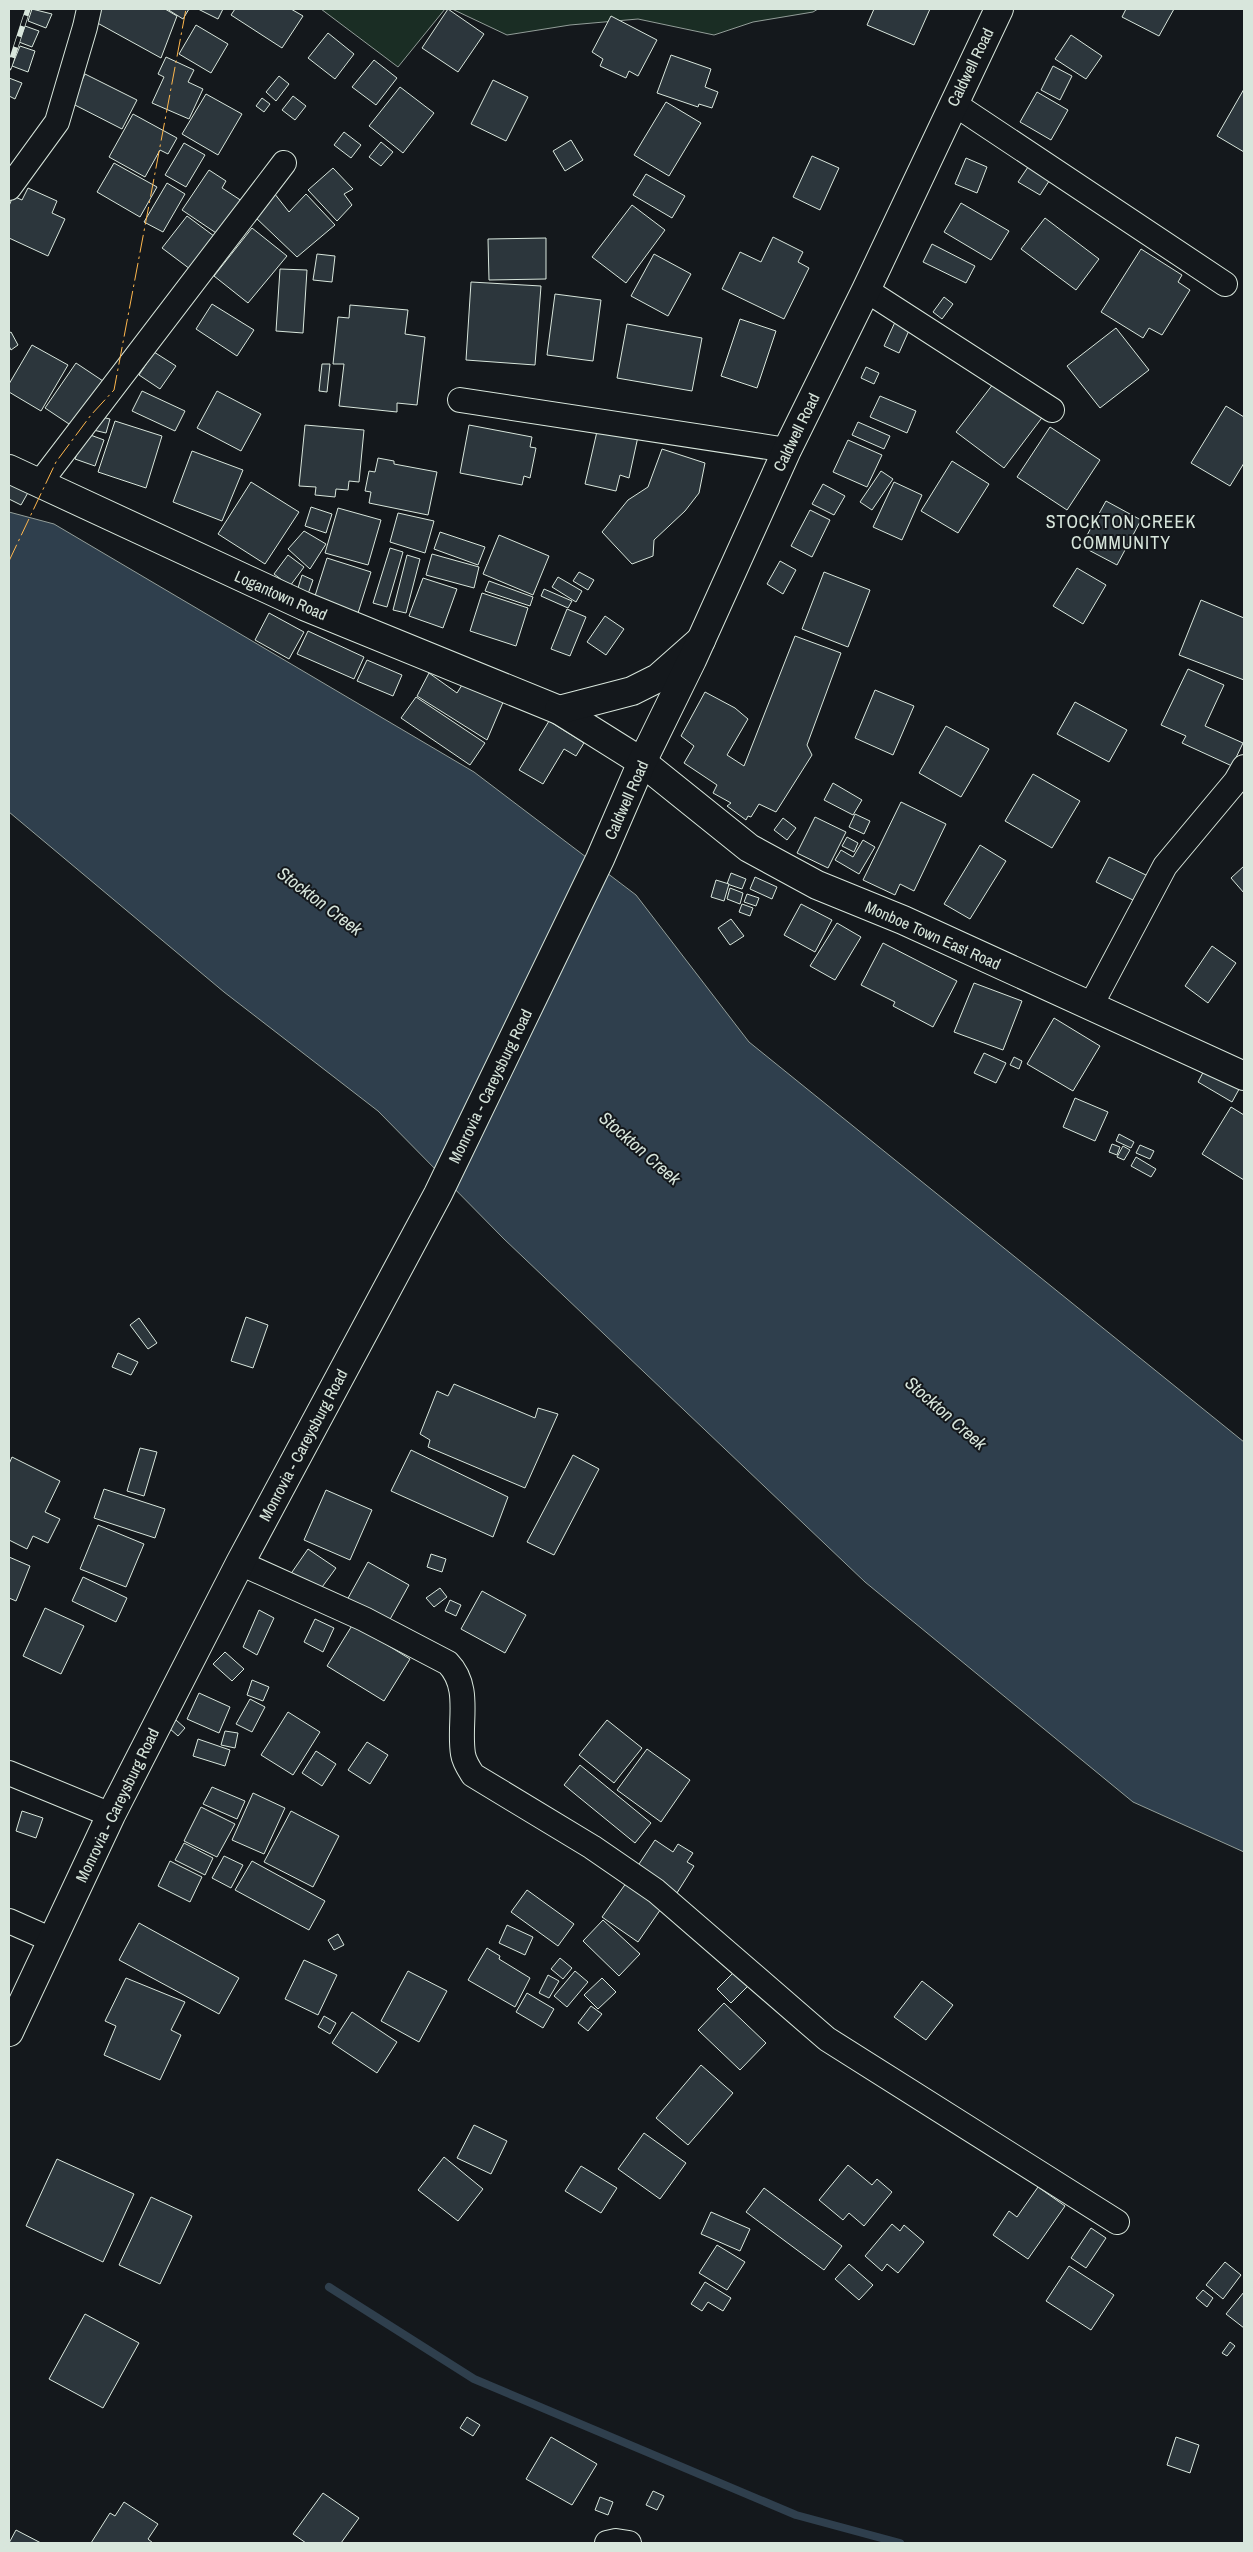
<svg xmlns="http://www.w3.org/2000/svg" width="1253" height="2552" font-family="'Archivo Narrow',sans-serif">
	<rect width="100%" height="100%" fill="#14181c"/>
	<g fill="#1a2d24" stroke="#939e99">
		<polygon points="321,9 445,9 398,67"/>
		<polygon points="452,9 818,9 813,12 753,22 714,35 638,19 570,25 507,35"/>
	</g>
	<polygon fill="#2f3f4d" stroke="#939e99" points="9,512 54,524 474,772 636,895 749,1042 1244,1442 1244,1852 1133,1802 865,1582 504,1239 378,1111 224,992 9,812"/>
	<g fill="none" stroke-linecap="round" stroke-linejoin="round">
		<polyline stroke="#2f3f4d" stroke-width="8" points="329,2287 474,2379 796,2515 900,2543"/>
	</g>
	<g fill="#2c363c" stroke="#d8e6dc">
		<polygon points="32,9 52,14 46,28 28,21"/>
		<polygon points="99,9 165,9 177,16 161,58 92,20"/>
		<polygon points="167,9 189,9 183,19"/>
		<polygon points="198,9 223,9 218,19"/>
		<polygon points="235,9 291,9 303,16 282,48 231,15"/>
		<polygon points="448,9 484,34 458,72 422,48"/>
		<polygon points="874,9 930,9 914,45 867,25"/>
		<polygon points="1126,9 1174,9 1159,36 1122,17"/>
		<polygon points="611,16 657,40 638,76 629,71 626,78 600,66 603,59 592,52"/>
		<polygon points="196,25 228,44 211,73 179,54"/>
		<polygon points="25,26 39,31 32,47 19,42"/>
		<polygon points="328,33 354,54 335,79 308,58"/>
		<polygon points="1071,35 1102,56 1086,79 1055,59"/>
		<polygon points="20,46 35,51 28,72 12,66"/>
		<polygon points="671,55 711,69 705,87 718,92 712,108 699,104 698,107 657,93"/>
		<polygon points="166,57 194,70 188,82 203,89 189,119 152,103 164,77 158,74"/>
		<polygon points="374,60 397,78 376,105 352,87"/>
		<polygon points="1053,66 1072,76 1060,100 1041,90"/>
		<polygon points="85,74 137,100 122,129 71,103"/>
		<polygon points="279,76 289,84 276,101 266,92"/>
		<polygon points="9,78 22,83 15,99 9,96"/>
		<polygon points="493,80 528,97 506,141 471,124"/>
		<polygon points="400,87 434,113 403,153 369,126"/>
		<polygon points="1244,89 1244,152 1217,136"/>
		<polygon points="1037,92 1068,110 1051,140 1020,122"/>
		<polygon points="206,94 242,114 218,155 182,134"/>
		<polygon points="293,96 306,106 295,120 282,110"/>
		<polygon points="262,98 270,104 264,112 256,106"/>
		<polygon points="666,102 701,123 669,176 634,155"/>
		<polygon points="133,114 177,138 168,154 160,150 145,177 109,157"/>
		<polygon points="344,132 361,145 351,158 334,145"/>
		<polygon points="571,140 583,160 565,171 553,151"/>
		<polygon points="381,142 393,152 381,166 369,157"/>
		<polygon points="184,143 205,155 186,187 165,175"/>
		<polygon points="812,156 839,168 820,210 793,197"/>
		<polygon points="966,158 987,167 977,193 955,184"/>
		<polygon points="1032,161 1053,175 1040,195 1018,182"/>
		<polygon points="114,163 157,187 140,217 97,192"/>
		<polygon points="333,168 353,189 344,194 352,205 337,221 308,190"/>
		<polygon points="209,170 226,181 222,188 245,203 222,237 182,210"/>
		<polygon points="646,174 685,196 672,218 633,195"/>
		<polygon points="167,183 185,194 163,232 144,222"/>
		<polygon points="28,188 57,201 52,213 65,219 48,256 9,238 9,206 13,196 22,200"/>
		<polygon points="274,193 289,212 306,194 335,225 297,257 255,217"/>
		<polygon points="961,203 1009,231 991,260 944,232"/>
		<polygon points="632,205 665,230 626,283 592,257"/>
		<polygon points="187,216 218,239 194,272 162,248"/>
		<polygon points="1045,218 1099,259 1076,290 1021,249"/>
		<polygon points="252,228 287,256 248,303 214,276"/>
		<polygon points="773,237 803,252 798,262 809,268 784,319 722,289 740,252 761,262"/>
		<polygon points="546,238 546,279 489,280 488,239"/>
		<polygon points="932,244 975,266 966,283 923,262"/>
		<polygon points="1141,249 1182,275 1178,282 1190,290 1162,335 1149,328 1143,338 1101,312"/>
		<polygon points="317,254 335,256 332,282 313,280"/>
		<polygon points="654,254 691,274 668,316 631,296"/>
		<polygon points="280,269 307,270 303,333 276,331"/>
		<polygon points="471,282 541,286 535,365 466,360"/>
		<polygon points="555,294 601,300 593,361 547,355"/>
		<polygon points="944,297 953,304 942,319 933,312"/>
		<polygon points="212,304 254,330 237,356 196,329"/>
		<polygon points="350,305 408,310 405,334 425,337 417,405 397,403 397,412 339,406 344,364 333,364 338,317 349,318"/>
		<polygon points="740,319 776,331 757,388 721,376"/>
		<polygon points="896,320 911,326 899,353 884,346"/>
		<polygon points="627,324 702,338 692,391 617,378"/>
		<polygon points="1116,328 1149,370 1100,408 1067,366"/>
		<polygon points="11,332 18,345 11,350 9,346 9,333"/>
		<polygon points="32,345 68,365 41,411 9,392 9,384"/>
		<polygon points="154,352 176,366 160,389 139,375"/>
		<polygon points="76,363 106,383 75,428 45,408"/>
		<polygon points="322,364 330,364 327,392 319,391"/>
		<polygon points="866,367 879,373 874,384 861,378"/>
		<polygon points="997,379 1044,415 1004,468 956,432"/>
		<polygon points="142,391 185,411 175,431 132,411"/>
		<polygon points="217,391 261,414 241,451 197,428"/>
		<polygon points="880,396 916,411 907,433 870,417"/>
		<polygon points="1226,406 1244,417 1244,463 1230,486 1191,463"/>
		<polygon points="93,415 110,419 106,433 89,429"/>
		<polygon points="115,421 162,436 146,488 98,472"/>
		<polygon points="858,422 890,436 884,449 852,435"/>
		<polygon points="305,425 364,430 359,482 349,481 348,490 336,489 335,497 315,495 316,487 299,486"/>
		<polygon points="469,425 532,437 530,447 536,448 530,478 524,476 522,485 460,473"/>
		<polygon points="598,427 639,432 629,478 620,475 616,491 585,484"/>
		<polygon points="1050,427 1100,460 1067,510 1017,477"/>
		<polygon points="85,433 104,440 95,466 75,459"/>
		<polygon points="848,440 882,455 867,487 833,472"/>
		<polygon points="662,449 705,463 699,493 685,511 654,540 653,556 632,564 602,532 628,500 648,487"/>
		<polygon points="192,451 243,470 222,521 173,502"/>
		<polygon points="378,458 394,461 394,464 437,472 428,515 369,503 371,492 365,491 369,471 375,472"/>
		<polygon points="952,461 989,484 958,533 921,511"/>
		<polygon points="881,471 893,479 872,510 860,502"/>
		<polygon points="9,477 30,489 21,505 9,499"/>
		<polygon points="251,482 299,512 265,564 218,534"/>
		<polygon points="894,482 922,495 902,540 873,527"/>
		<polygon points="823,484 845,496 834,515 812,504"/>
		<polygon points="1106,501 1141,520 1117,565 1081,546"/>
		<polygon points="311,507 332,514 326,533 305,526"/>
		<polygon points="338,508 381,520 368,565 325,553"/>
		<polygon points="810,510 830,520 812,557 791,546"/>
		<polygon points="398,513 434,521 425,553 390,542"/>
		<polygon points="304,531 326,544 310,569 288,549"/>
		<polygon points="440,532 485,547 478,565 434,549"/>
		<polygon points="499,535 549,556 533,595 483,574"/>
		<polygon points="390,548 403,552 387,607 373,603"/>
		<polygon points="432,554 479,567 474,588 426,575"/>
		<polygon points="288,555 304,567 290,586 274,574"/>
		<polygon points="407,555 420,559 406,613 393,610"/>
		<polygon points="327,558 371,572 358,613 314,599"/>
		<polygon points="780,561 796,570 783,594 767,584"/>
		<polygon points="1077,568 1106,585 1083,624 1053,606"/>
		<polygon points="579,572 594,580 588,590 573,581"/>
		<polygon points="824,572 870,590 848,647 802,629"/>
		<polygon points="302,575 313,580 308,594 297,591"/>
		<polygon points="558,577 582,591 576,602 552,587"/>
		<polygon points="423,578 457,589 443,628 409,616"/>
		<polygon points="489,581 533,597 530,606 485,591"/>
		<polygon points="544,589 572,601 568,608 541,596"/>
		<polygon points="482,593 528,608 516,646 470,631"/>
		<polygon points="1201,600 1244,618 1244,680 1179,655"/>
		<polygon points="567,609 586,617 570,656 551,649"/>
		<polygon points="269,613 304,632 289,659 255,640"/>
		<polygon points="605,616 624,629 606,655 587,642"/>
		<polygon points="308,631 364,657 354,679 297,654"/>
		<polygon points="795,636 841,653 807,745 812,755 776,812 759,804 751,817 748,816 746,820 727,806 731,803 713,793 717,785 684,763 694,746 681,736 705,692 735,708 748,719 727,755 744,766"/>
		<polygon points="367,660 402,675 393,696 357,681"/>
		<polygon points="1188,669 1224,685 1205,726 1243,743 1232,766 1182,743 1186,736 1161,725"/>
		<polygon points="429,673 457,693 462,685 504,700 487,740 417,696"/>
		<polygon points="875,690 914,706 893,755 855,738"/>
		<polygon points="416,697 485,743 470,765 401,718"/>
		<polygon points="1075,702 1127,730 1109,762 1057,734"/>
		<polygon points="549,721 584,743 576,756 564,749 543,784 519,770"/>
		<polygon points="946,726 989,749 961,797 919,773"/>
		<polygon points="1033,774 1080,801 1052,848 1005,821"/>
		<polygon points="833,783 862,800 853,815 824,800"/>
		<polygon points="901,802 946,824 914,891 900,884 895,895 863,880"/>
		<polygon points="855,814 870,821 864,834 849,827"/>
		<polygon points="815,817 846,832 828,868 797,853"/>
		<polygon points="783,818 796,828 787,840 774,830"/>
		<polygon points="847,837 858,843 854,852 842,846"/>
		<polygon points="863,840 875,847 859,874 835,860 841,850 853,857"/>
		<polygon points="980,845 1006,861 970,919 944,904"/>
		<polygon points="1109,857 1150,877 1137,902 1096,882"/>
		<polygon points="1244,866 1244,893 1231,878"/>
		<polygon points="731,873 746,879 742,889 727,884"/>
		<polygon points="755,877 777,887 772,899 750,889"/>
		<polygon points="716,880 729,884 724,901 711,897"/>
		<polygon points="730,888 743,893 740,904 727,899"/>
		<polygon points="747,894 759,898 756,906 744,902"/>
		<polygon points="742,904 753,908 750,916 739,912"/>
		<polygon points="801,904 832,920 815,952 784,935"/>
		<polygon points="731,919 744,936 730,945 718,928"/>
		<polygon points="837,923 861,937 835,980 810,966"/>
		<polygon points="883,943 957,981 933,1027 893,1006 895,1002 861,985"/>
		<polygon points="1212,946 1236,963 1208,1003 1185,986"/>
		<polygon points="974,983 1022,1001 1003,1050 954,1032"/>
		<polygon points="1054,1018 1100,1046 1073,1091 1027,1064"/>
		<polygon points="984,1053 1006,1063 996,1083 974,1073"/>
		<polygon points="1014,1057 1022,1061 1019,1069 1010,1065"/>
		<polygon points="1208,1063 1243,1082 1232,1102 1198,1082"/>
		<polygon points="1075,1098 1108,1112 1095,1141 1063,1127"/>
		<polygon points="1231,1107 1244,1115 1244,1180 1202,1154"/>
		<polygon points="1119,1134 1134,1142 1131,1148 1116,1141"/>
		<polygon points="1112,1144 1120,1147 1117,1155 1109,1152"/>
		<polygon points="1140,1145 1154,1151 1150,1159 1136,1153"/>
		<polygon points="1123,1146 1130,1150 1124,1160 1117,1157"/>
		<polygon points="1136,1157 1156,1169 1151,1177 1131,1166"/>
		<polygon points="246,1317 268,1325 253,1368 231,1361"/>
		<polygon points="139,1318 157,1343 148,1349 130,1325"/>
		<polygon points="118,1353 138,1362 131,1375 112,1367"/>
		<polygon points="454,1384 535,1418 538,1408 558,1414 525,1488 428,1447 430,1440 420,1434 437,1391 448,1396"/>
		<polygon points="140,1448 157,1452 144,1496 127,1491"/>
		<polygon points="411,1450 508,1497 493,1537 391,1491"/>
		<polygon points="573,1455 599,1469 554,1555 527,1542"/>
		<polygon points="12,1457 60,1481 45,1512 60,1519 48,1543 33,1536 27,1549 9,1540 9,1464"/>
		<polygon points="104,1489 165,1509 155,1538 94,1518"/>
		<polygon points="326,1490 372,1510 350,1560 304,1540"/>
		<polygon points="98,1525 144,1544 126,1587 80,1569"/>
		<polygon points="308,1549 336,1568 317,1594 290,1575"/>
		<polygon points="431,1554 446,1559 442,1572 427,1567"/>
		<polygon points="9,1557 30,1566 16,1601 9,1598"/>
		<polygon points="368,1562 409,1585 388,1623 347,1600"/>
		<polygon points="83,1577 127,1598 116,1622 72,1601"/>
		<polygon points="440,1588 447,1597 434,1607 426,1598"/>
		<polygon points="482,1591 526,1615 505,1653 461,1629"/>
		<polygon points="450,1600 461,1605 456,1616 445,1611"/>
		<polygon points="45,1608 84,1626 61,1674 23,1656"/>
		<polygon points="259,1610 274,1618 257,1655 243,1647"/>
		<polygon points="315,1619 334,1628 323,1652 304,1642"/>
		<polygon points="353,1624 410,1659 384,1701 327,1666"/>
		<polygon points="225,1652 244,1669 232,1681 213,1664"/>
		<polygon points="252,1680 269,1687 263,1701 247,1695"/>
		<polygon points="199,1693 230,1707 219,1733 187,1719"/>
		<polygon points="250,1699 265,1707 252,1732 236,1724"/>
		<polygon points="288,1712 320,1732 293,1775 261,1755"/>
		<polygon points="176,1720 185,1728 178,1736 169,1728"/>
		<polygon points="607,1720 642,1748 614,1783 579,1755"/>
		<polygon points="225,1731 238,1733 235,1748 221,1745"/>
		<polygon points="198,1739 230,1750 225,1766 193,1756"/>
		<polygon points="367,1742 388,1755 370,1784 348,1770"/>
		<polygon points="647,1749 690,1780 661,1822 617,1790"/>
		<polygon points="316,1751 336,1764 322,1786 302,1773"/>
		<polygon points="580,1765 651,1823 635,1843 564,1785"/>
		<polygon points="212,1787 245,1801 237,1819 203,1804"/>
		<polygon points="253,1793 285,1808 264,1854 232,1840"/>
		<polygon points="201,1807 235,1824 217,1857 184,1841"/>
		<polygon points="22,1811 43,1818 36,1838 16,1831"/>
		<polygon points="291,1811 339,1836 313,1887 264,1862"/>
		<polygon points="655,1840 673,1852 678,1844 693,1853 687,1862 694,1866 675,1896 635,1870"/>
		<polygon points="184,1843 213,1858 205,1875 175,1860"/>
		<polygon points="224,1856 243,1865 231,1888 212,1878"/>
		<polygon points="170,1861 202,1877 190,1902 158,1886"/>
		<polygon points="252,1861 325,1901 309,1930 235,1890"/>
		<polygon points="629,1879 665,1903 638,1942 602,1917"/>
		<polygon points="527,1890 574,1924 558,1946 511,1912"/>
		<polygon points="603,1920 640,1954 619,1976 583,1941"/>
		<polygon points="139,1923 239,1978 219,2014 119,1960"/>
		<polygon points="507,1925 533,1937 525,1955 499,1943"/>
		<polygon points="338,1934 344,1945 334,1950 328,1940"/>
		<polygon points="487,1948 500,1956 499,1959 530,1978 515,2007 468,1980"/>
		<polygon points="560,1958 572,1968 563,1979 551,1969"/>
		<polygon points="304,1960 337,1975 318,2015 285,1999"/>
		<polygon points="738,1968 752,1982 731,2003 717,1989"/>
		<polygon points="408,1971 447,1991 419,2042 381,2021"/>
		<polygon points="575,1971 588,1982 567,2007 554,1996"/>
		<polygon points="548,1975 559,1981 549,1998 539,1993"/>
		<polygon points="126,1978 185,2002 171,2030 181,2035 160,2080 104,2055 116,2026 105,2021"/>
		<polygon points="602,1978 616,1992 598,2009 584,1995"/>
		<polygon points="922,1981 953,2005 926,2040 894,2017"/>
		<polygon points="527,1993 554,2009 543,2028 516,2012"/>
		<polygon points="724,2003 766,2043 740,2070 698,2030"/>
		<polygon points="591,2006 602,2014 588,2031 578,2023"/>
		<polygon points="352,2012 397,2042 377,2073 332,2043"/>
		<polygon points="324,2016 336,2023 330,2034 318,2027"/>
		<polygon points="701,2065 733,2093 688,2145 656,2118"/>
		<polygon points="474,2125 507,2141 491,2174 457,2158"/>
		<polygon points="644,2133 686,2163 660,2199 618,2169"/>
		<polygon points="444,2157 483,2189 458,2221 418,2190"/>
		<polygon points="57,2159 134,2194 103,2262 26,2226"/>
		<polygon points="848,2165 872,2185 877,2179 892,2192 864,2226 849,2213 843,2220 819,2200"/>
		<polygon points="581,2166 617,2188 601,2213 565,2191"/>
		<polygon points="1038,2187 1065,2206 1028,2259 993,2235 1009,2211 1017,2217"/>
		<polygon points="764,2188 842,2246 824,2270 746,2212"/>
		<polygon points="151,2197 192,2216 160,2284 119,2265"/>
		<polygon points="711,2212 750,2229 740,2251 701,2234"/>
		<polygon points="892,2224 900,2231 904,2225 924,2242 898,2273 887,2264 882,2271 865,2256"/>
		<polygon points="1091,2228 1106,2238 1086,2268 1071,2258"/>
		<polygon points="717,2245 745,2262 727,2290 699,2273"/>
		<polygon points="1225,2262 1241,2275 1223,2299 1206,2285"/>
		<polygon points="849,2264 873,2285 859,2300 835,2279"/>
		<polygon points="1069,2266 1114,2295 1091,2330 1046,2301"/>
		<polygon points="705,2282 731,2298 723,2311 708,2302 702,2311 691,2304"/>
		<polygon points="1203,2290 1213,2298 1207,2307 1196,2298"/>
		<polygon points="1244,2292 1244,2328 1226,2314"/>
		<polygon points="85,2314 139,2343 103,2408 49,2379"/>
		<polygon points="1230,2342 1235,2346 1227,2356 1222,2353"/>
		<polygon points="467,2417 480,2425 473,2436 460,2428"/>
		<polygon points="551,2437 597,2464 572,2505 526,2479"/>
		<polygon points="1176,2437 1199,2445 1190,2473 1167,2465"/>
		<polygon points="653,2491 664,2496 657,2510 646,2505"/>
		<polygon points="323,2493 359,2518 341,2543 306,2543 293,2534"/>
		<polygon points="600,2497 613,2502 608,2515 595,2510"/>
		<polygon points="124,2502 158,2524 148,2539 153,2543 91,2543 110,2513 115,2516"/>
		<polygon points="16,2530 41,2543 9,2543"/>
	</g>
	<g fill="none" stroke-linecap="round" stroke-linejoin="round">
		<g stroke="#d8e6dc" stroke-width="26">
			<g id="minor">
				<polyline points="953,103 1225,284"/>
				<polyline points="9,188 57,122 85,27 89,9"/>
				<polyline points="866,290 1052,410"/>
				<polyline points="460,400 787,450"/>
				<polyline points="39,484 284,163"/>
				<polyline points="1090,1007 1165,866 1236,781 1244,767"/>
				<path d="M240 1563 364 1619 448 1663C472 1688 458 1722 463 1754 464 1761 469 1769 473 1775L592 1847 656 1891 827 2039 1117 2222"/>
				<polyline points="9,1773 111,1815"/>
				<polyline points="9,1921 52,1940"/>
				<polyline points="607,2543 616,2541 629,2543"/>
			</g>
		</g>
		<g stroke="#d8e6dc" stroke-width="30">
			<g id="tertiary">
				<polyline points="9,469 304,606 559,710 642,762 749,848 817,885 903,920 1244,1076"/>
				<polyline points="559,710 632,691 658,678 701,640"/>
			</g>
		</g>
		<g stroke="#d8e6dc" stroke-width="30">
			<polyline id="secondary" points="9,2032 111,1815 240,1563 438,1194 600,859 642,762 692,660 787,450 866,290 999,9"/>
		</g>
		<use href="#minor" stroke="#14181c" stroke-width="24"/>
		<use href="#tertiary" stroke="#14181c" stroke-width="28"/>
		<use href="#secondary" stroke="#14181c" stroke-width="28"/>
		<g stroke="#d8e6dc" stroke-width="5.5">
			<polyline id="rail" points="9,68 28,9"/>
		</g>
		<use href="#rail" stroke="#14181c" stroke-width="4" stroke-dasharray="11" stroke-linecap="butt"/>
		<polyline stroke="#ffb74d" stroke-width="1" stroke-dasharray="18 4 2.5 4" stroke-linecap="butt" points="9,561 56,462 91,415 114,390 186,9"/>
	</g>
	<g text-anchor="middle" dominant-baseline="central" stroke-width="4" stroke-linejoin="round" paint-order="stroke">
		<g font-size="16" fill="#d8e6dc" stroke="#14181c">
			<text transform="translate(970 67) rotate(-64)">Caldwell Road</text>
			<text transform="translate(796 432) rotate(-64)">Caldwell Road</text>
			<text transform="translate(281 595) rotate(24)">Logantown Road</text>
			<text transform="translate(626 800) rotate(-66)">Caldwell Road</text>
			<text transform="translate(933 935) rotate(24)">Monboe Town East Road</text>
			<text transform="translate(490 1086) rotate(-64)">Monrovia - Careysburg Road</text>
			<text transform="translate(303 1445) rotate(-62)">Monrovia - Careysburg Road</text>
			<text transform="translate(117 1805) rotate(-64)">Monrovia - Careysburg Road</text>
		</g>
		<g font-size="18" letter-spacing="1" fill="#d8e6dc" stroke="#14181c">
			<text x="1121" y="521">STOCKTON CREEK<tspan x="1121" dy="21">COMMUNITY</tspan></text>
		</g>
		<g font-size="18" font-style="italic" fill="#d8e6dc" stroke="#14181c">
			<text transform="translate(320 901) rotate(37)">Stockton Creek</text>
			<text transform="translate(640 1148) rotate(41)">Stockton Creek</text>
			<text transform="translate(946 1413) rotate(41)">Stockton Creek</text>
		</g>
	</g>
	<rect width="1253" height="2552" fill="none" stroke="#d8e6dc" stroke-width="20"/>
</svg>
